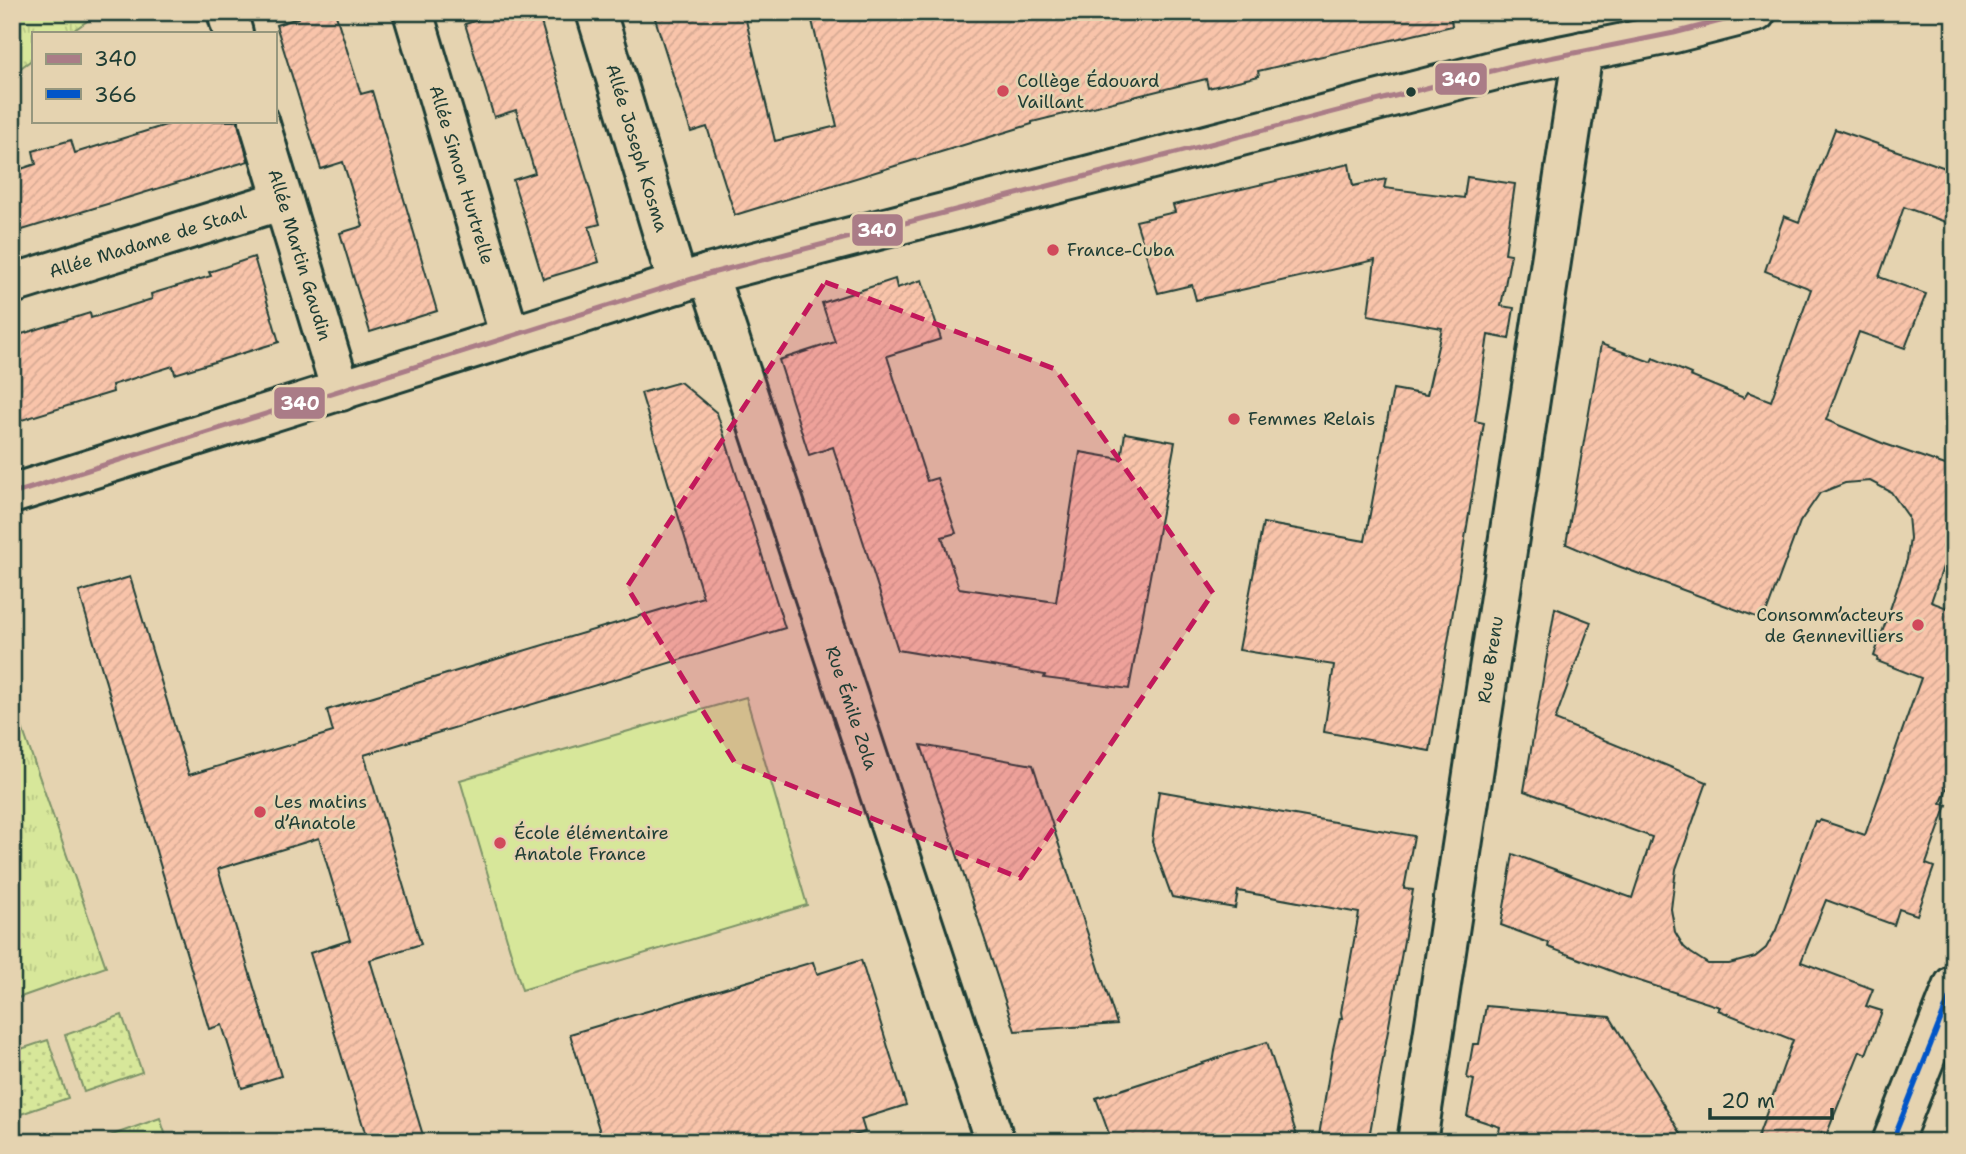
<svg xmlns="http://www.w3.org/2000/svg" width="1966" height="1154" font-family="'Shantell Sans',sans-serif">
	<defs>
		<pattern id="grass-dots" width="8" height="8" patternUnits="userSpaceOnUse" patternTransform="scale(1.75)"><rect width="8" height="8" fill="#d7e79a"/><path d="M2 2h.1M6 6h.1" fill="none" stroke="#b8c785" stroke-width="1.8" stroke-linecap="round"/></pattern>
		<pattern id="park-tufts" width="24" height="20" patternUnits="userSpaceOnUse" patternTransform="scale(1.75)"><rect width="24" height="20" fill="#d7e79a"/><path d="M3 7l-1-3M5 7V3M7 7l1-3M15 17l-1-3M17 17v-4M19 17l1-3" fill="none" stroke="#b8c785"/></pattern>
		<pattern id="building-hatch" width="6" height="6" patternUnits="userSpaceOnUse" patternTransform="scale(1.75)"><rect width="6" height="6" fill="#f9c4aa"/><path d="M-1 1l2-2M0 6l6-6M5 7l2-2" fill="none" stroke="#d5a993"/></pattern>
	</defs>
	<rect width="100%" height="100%" fill="#e5d3b0"/>
	<filter id="ink" filterUnits="userSpaceOnUse"><feTurbulence type="fractalNoise" baseFrequency=".0143" numOctaves="2"/><feDisplacementMap in="SourceGraphic" scale="14" xChannelSelector="R" yChannelSelector="G"/><feConvolveMatrix kernelMatrix="1 2 1 2 8 2 1 2 1" color-interpolation-filters="sRGB"/></filter>
	<g filter="url(#ink)">
		<g fill="url(#grass-dots)" stroke="#7b9267" stroke-width="2">
			<polygon points="122,1015 142,1072 84,1092 65,1035"/>
			<polygon points="48,1040 68,1098 12,1117 12,1052"/>
		</g>
		<g fill="url(#park-tufts)" stroke="#7b9267" stroke-width="2">
			<polygon points="12,12 100,12 70,33 33,33 33,59 12,74"/>
			<polygon points="12,699 106,967 12,1000"/>
			<polygon points="160,1118 168,1142 93,1142"/>
		</g>
		<polygon fill="#d7e79a" stroke="#7b9267" stroke-width="2" points="746,697 807,905 522,990 460,780"/>
		<g fill="url(#building-hatch)" stroke="#1f3d34" stroke-width="2">
			<polygon points="297,12 335,12 361,94 372,91 437,311 370,332 340,233 363,226 343,162 321,169 276,25 298,18"/>
			<polygon points="503,12 538,12 600,224 589,227 599,262 543,279 513,180 535,173 516,110 494,117 465,24"/>
			<polygon points="653,12 744,12 775,141 837,126 810,12 1450,12 1452,26 1258,71 1259,76 1208,88 1206,79 1032,122 1032,124 735,215 707,127 691,132"/>
			<polygon points="179,121 238,121 248,161 19,231 12,209 12,172 36,164 33,151 71,140 75,153"/>
			<polygon points="1835,129 1954,171 1954,225 1904,207 1879,277 1926,294 1905,348 1859,332 1826,420 1882,443 1954,468 1954,535 1931,602 1947,608 1950,599 1954,599 1954,771 1941,803 1947,805 1926,864 1934,867 1917,915 1899,909 1894,925 1826,900 1801,962 1873,989 1866,1006 1882,1011 1866,1054 1860,1051 1827,1133 1822,1132 1818,1142 1756,1142 1793,1040 1718,1010 1720,1007 1627,977 1548,947 1549,943 1501,925 1513,854 1632,898 1652,837 1524,791 1555,608 1591,622 1555,720 1707,782 1676,869 1671,909 1675,932 1684,947 1691,953 1708,964 1729,964 1755,957 1766,948 1776,930 1815,821 1819,822 1820,820 1865,835 1921,678 1877,661 1878,658 1874,656 1907,560 1910,538 1908,516 1891,492 1870,481 1845,483 1820,493 1800,522 1765,616 1760,614 1759,618 1618,566 1566,544 1601,344 1651,362 1653,358 1691,374 1690,376 1744,398 1748,392 1771,401 1811,289 1765,271 1784,216 1799,222"/>
			<polygon points="1349,164 1353,186 1386,179 1384,188 1464,198 1467,177 1515,184 1505,253 1511,254 1501,306 1514,308 1509,339 1488,335 1475,421 1484,423 1430,751 1324,732 1334,665 1239,650 1263,523 1365,541 1393,389 1427,395 1442,328 1368,315 1375,260 1196,300 1192,285 1158,293 1136,221 1175,212 1173,205"/>
			<polygon points="254,257 279,342 175,374 173,366 112,385 113,392 12,423 12,337 90,313 91,318 152,299 151,294 211,276 209,272"/>
			<polygon points="895,279 897,288 922,280 941,339 887,356 927,481 937,478 956,533 942,537 959,588 1056,602 1080,452 1121,459 1125,433 1175,442 1129,689 1044,678 1045,675 898,650 833,447 809,455 779,360 835,342 822,303"/>
			<polygon points="680,382 717,413 785,628 364,755 421,944 370,960 425,1142 368,1142 310,953 350,940 319,838 218,869 281,1076 242,1088 222,1025 209,1029 79,592 130,577 189,775 333,732 327,710 703,597 641,393"/>
			<polygon points="921,745 1033,765 1117,1024 1015,1031"/>
			<polygon points="1159,791 1414,836 1404,889 1413,890 1369,1138 1357,1142 1318,1142 1333,1049 1340,1018 1342,1018 1341,1012 1359,913 1238,891 1235,908 1172,897 1152,842"/>
			<polygon points="861,960 906,1105 861,1119 865,1132 833,1142 603,1142 570,1034 813,962 817,974"/>
			<polygon points="1486,1006 1610,1017 1686,1142 1497,1142 1500,1127 1467,1116 1474,1080 1467,1078 1473,1044 1479,1044"/>
			<polygon points="1267,1042 1299,1142 1112,1142 1096,1098"/>
		</g>
		<g fill="none" stroke-linecap="round" stroke-linejoin="round">
			<g stroke="#1f3d34" stroke-width="44">
				<g id="minor">
					<polyline points="227,12 233,33"/>
					<path id="s1" d="M413 12 510 337"/>
					<path id="s2" d="M596 12 678 284"/>
					<path id="s3" d="M259 121 341 391"/>
					<path id="s4" d="M708 274 995 1142"/>
					<path id="s5" d="M12 284 283 200"/>
					<polyline points="12,494 708,274 1515,65 1674,33 1756,12"/>
					<path id="s6" d="M1417 1142 1583 51"/>
					<polyline points="1892,1142 1954,985"/>
				</g>
			</g>
			<use href="#minor" stroke="#e5d3b0" stroke-width="38"/>
			<g stroke="#e5d3b0" stroke-width="10">
				<polyline id="bus-1" points="12,494 708,274 1515,65 1674,33 1755,12"/>
			</g>
			<g stroke="#e5d3b0" stroke-width="10">
				<polyline id="bus-2" points="1892,1142 1954,986"/>
			</g>
			<use href="#bus-1" stroke="#aa7c87" stroke-width="5"/>
			<use href="#bus-2" stroke="#0055c8" stroke-width="5"/>
		</g>
	</g>
	<path fill="#c2185b" fill-opacity="0.2" stroke="#c2185b" stroke-width="5" stroke-dasharray="14 9" stroke-linejoin="round" d="M825 282 1055 369 1213 593 1020 878 735 763 627 587Z"/>
	<g fill="#d1495b" stroke="#e5d3b0" stroke-width="2.5">
		<circle cx="1003" cy="91" r="7"/>
		<circle cx="1053" cy="250" r="7"/>
		<circle cx="1234" cy="419" r="7"/>
		<circle cx="1918" cy="625" r="7"/>
		<circle cx="260" cy="812" r="7"/>
		<circle cx="500" cy="843" r="7"/>
	</g>
	<circle fill="#1f3d34" stroke="#e5d3b0" stroke-width="2.5" cx="1411" cy="92" r="6"/>
	<g text-anchor="middle" dominant-baseline="central" stroke-width="5" stroke-linejoin="round" paint-order="stroke">
		<g font-size="18" fill="#1f3d34" stroke="#e5d3b0" text-anchor="start">
			<text x="1017" y="81">Collège Édouard<tspan x="1017" dy="21">Vaillant</tspan></text>
			<text x="1067" y="250">France-Cuba</text>
			<text x="1248" y="419">Femmes Relais</text>
			<text x="1904" y="615" text-anchor="end">Consomm’acteurs<tspan x="1904" dy="21">de Gennevilliers</tspan></text>
			<text x="274" y="802">Les matins<tspan x="274" dy="21">d’Anatole</tspan></text>
			<text x="514" y="833">École élémentaire<tspan x="514" dy="21">Anatole France</tspan></text>
		</g>
		<g font-size="18" fill="#1f3d34" stroke="#e5d3b0">
			<text stroke="none"><textPath href="#s2" startOffset="142">Allée Joseph Kosma</textPath></text>
			<text stroke="none"><textPath href="#s1" startOffset="170">Allée Simon Hurtrelle</textPath></text>
			<text stroke="none"><textPath href="#s5" startOffset="142">Allée Madame de Staal</textPath></text>
			<text stroke="none"><textPath href="#s3" startOffset="140">Allée Martin Gaudin</textPath></text>
			<text stroke="none"><textPath href="#s6" startOffset="488">Rue Brenu</textPath></text>
			<text stroke="none"><textPath href="#s4" startOffset="457">Rue Émile Zola</textPath></text>
		</g>
	</g>
	<g stroke="#e5d3b0" stroke-width="2.5">
		<rect x="1434" y="62" width="54" height="34" rx="7" fill="#aa7c87"/>
		<rect x="851" y="213" width="53" height="34" rx="7" fill="#aa7c87"/>
		<rect x="273" y="386" width="53" height="34" rx="7" fill="#aa7c87"/>
	</g>
	<g font-size="19" text-anchor="middle" font-weight="bold" fill="#fff">
		<text x="1461" y="86">340</text>
		<text x="877" y="237">340</text>
		<text x="300" y="410">340</text>
	</g>
	<rect width="1966" height="1154" fill="none" stroke="#e5d3b0" stroke-width="42"/>
	<rect x="21" y="21" width="1924" height="1112" fill="none" stroke="#1f3d34" stroke-width="2.5" filter="url(#ink)"/>
	<rect x="32" y="32" width="245" height="91" fill="#e5d3b0" stroke="#96977e" stroke-width="2"/>
	<rect x="46" y="54" width="35" height="10" fill="#aa7c87" stroke="#96977e" stroke-width="2"/>
	<text x="94" y="66" font-size="21" fill="#1f3d34">340</text>
	<rect x="46" y="89" width="35" height="10" fill="#0055c8" stroke="#96977e" stroke-width="2"/>
	<text x="94" y="102" font-size="21" fill="#1f3d34">366</text>
	<path d="M1710 1108v10h122v-10" fill="none" stroke="#1f3d34" stroke-width="3.5"/>
	<text x="1721" y="1108" font-size="21" fill="#1f3d34" stroke="#e5d3b0" stroke-width="5" paint-order="stroke">20 m</text>
</svg>
